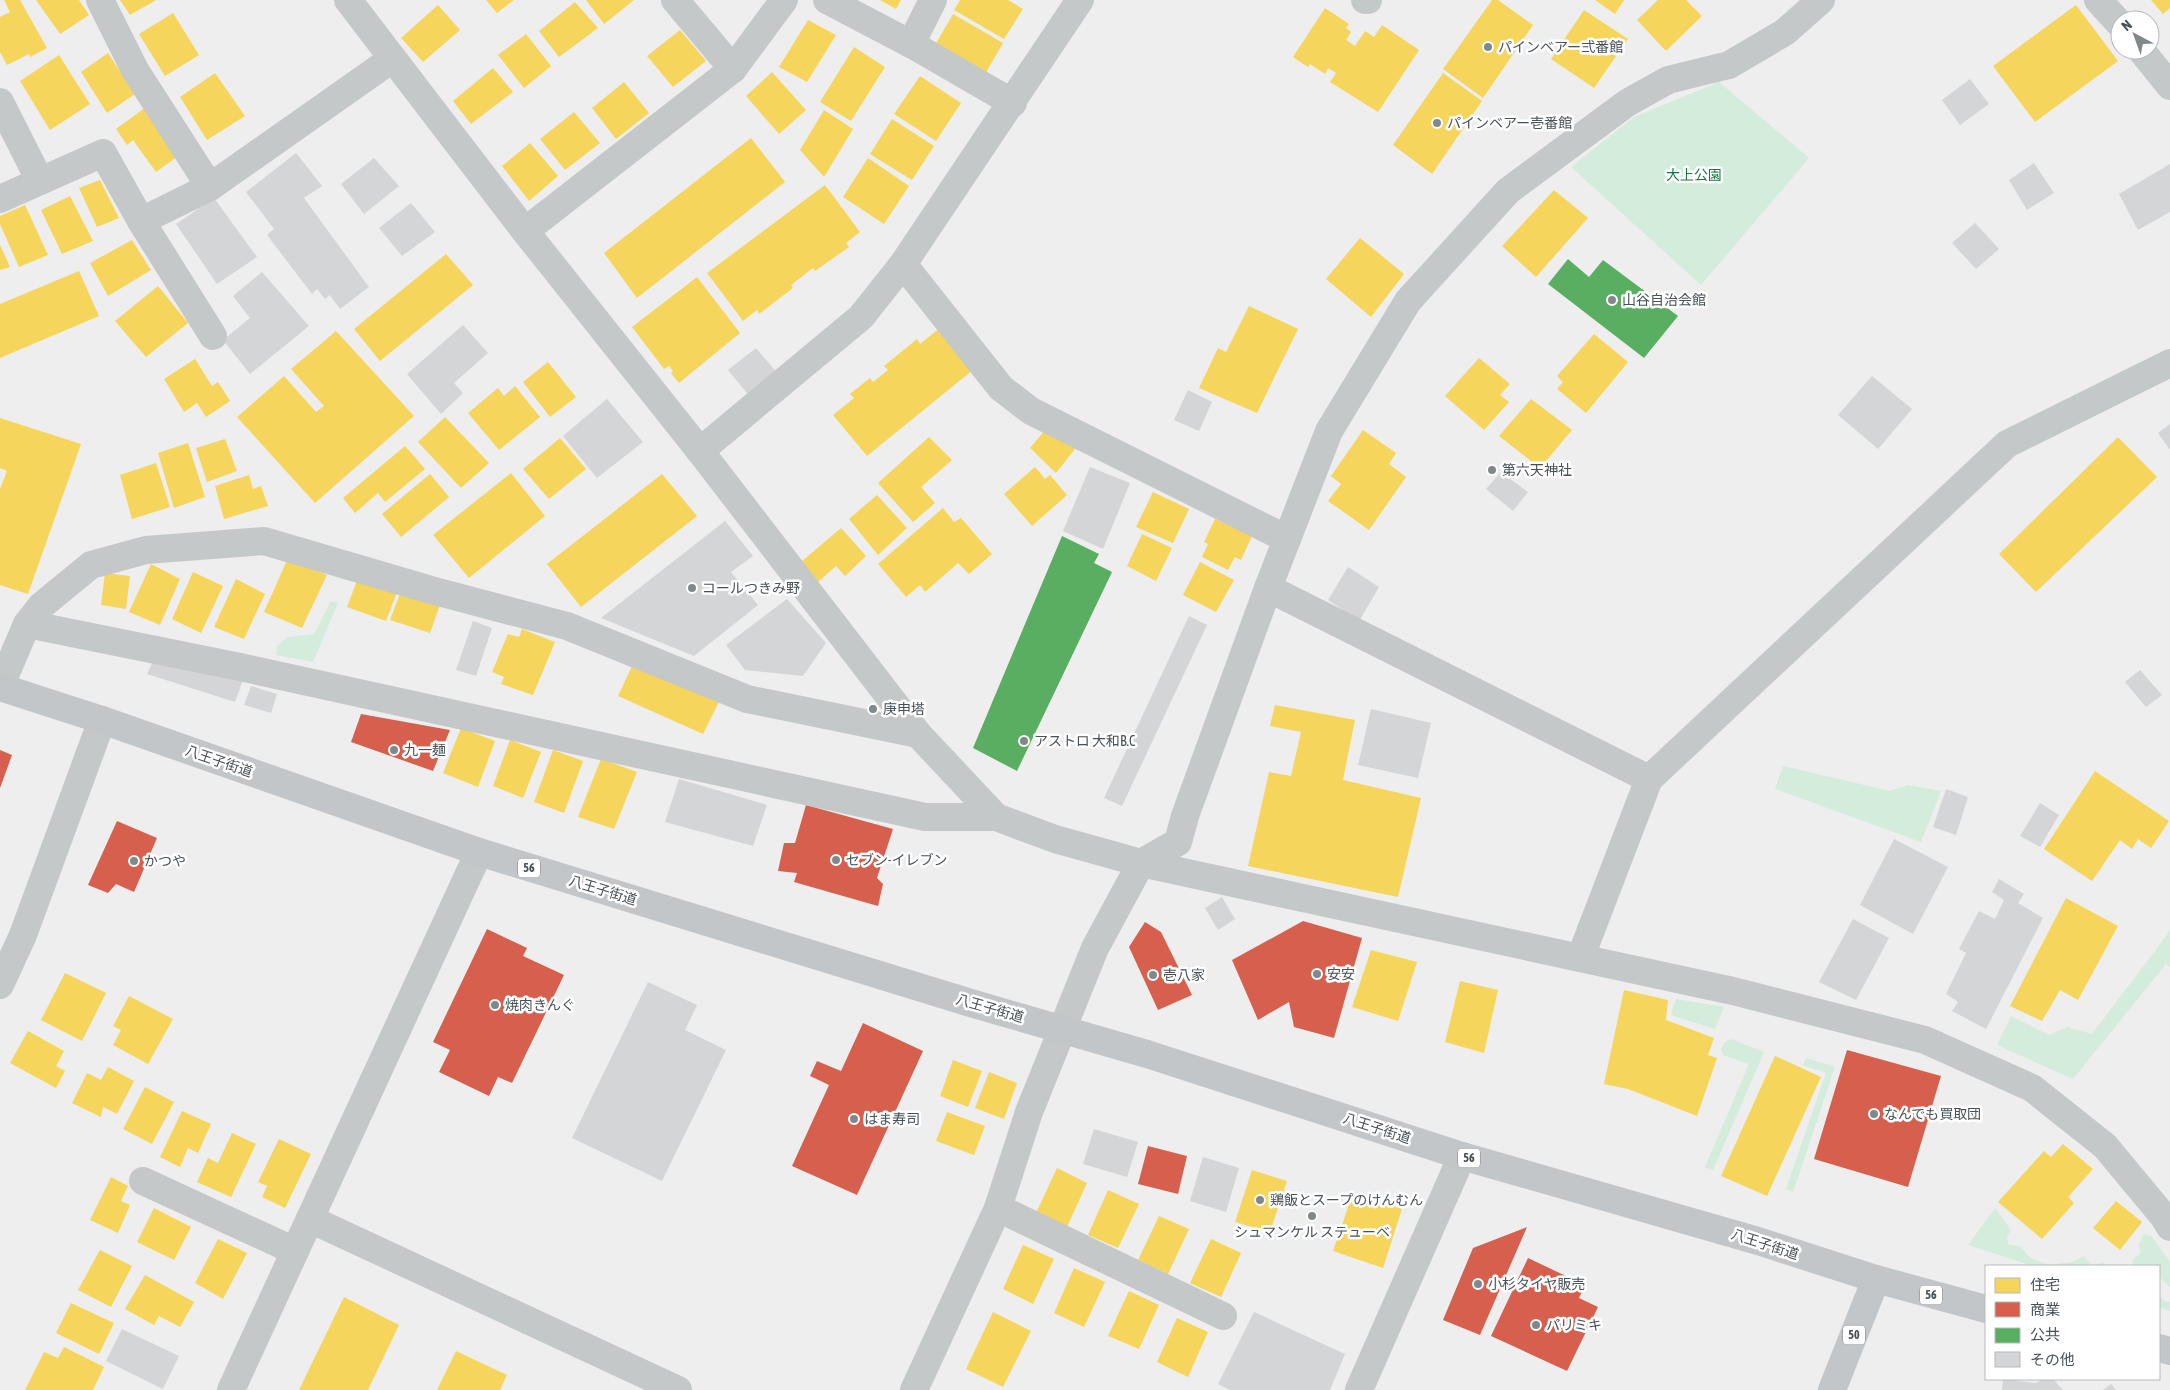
<svg xmlns="http://www.w3.org/2000/svg" width="2170" height="1390" font-family="'Asap Condensed','Noto Sans JP',sans-serif">
	<rect width="100%" height="100%" fill="#eee"/>
	<g fill="#d3ecdb">
		<polygon points="1719,82 1809,158 1701,285 1571,167 1634,117"/>
		<polygon points="331,601 338,603 313,662 276,655 277,646 288,637 314,634"/>
		<polygon points="1783,766 1890,791 1908,785 1941,791 1921,842 1775,789"/>
		<polygon points="2170,931 2170,967 2166,964 2073,1079 1997,1045 2011,1016 2049,1035 2067,1027 2092,1034"/>
		<polygon points="1676,999 1724,1007 1715,1029 1671,1015"/>
		<polygon points="1731,1039 1764,1052 1713,1170 1705,1167 1749,1064 1723,1055 1721,1049 1725,1042"/>
		<polygon points="1806,1058 1835,1067 1793,1192 1786,1189 1826,1073 1803,1065"/>
		<polygon points="1995,1208 2011,1230 2007,1237 2008,1244 2021,1247 2030,1258 2049,1265 2072,1262 2084,1256 2092,1266 2103,1262 2106,1266 2033,1266 1968,1245"/>
		<polygon points="2144,1234 2151,1236 2170,1261 2170,1287 2159,1277 2159,1266 2132,1266 2133,1259 2140,1254 2139,1244"/>
		<polygon points="2159,1295 2164,1301 2170,1302 2170,1311 2159,1307"/>
	</g>
	<g fill="#f6d55c">
		<polygon points="4,0 20,0 47,48 30,57 29,54 7,65 0,52 0,17 10,12"/>
		<polygon points="36,0 79,0 89,15 60,34"/>
		<polygon points="120,0 156,0 130,15"/>
		<polygon points="486,0 514,0 497,13"/>
		<polygon points="586,0 634,0 604,24"/>
		<polygon points="880,0 901,0 896,9"/>
		<polygon points="960,0 1008,0 1023,9 1004,39 954,10"/>
		<polygon points="1492,0 1498,0 1533,25 1483,98 1443,69"/>
		<polygon points="1595,0 1624,0 1615,14"/>
		<polygon points="1658,0 1686,0 1702,16 1666,51 1637,20"/>
		<polygon points="2151,0 2170,0 2170,8 2163,14"/>
		<polygon points="575,2 598,28 559,57 539,31"/>
		<polygon points="438,5 460,30 423,62 401,38"/>
		<polygon points="2076,5 2118,61 2035,122 1993,66"/>
		<polygon points="1325,8 1349,24 1346,28 1351,32 1346,40 1355,46 1365,31 1374,37 1382,25 1419,50 1378,112 1330,82 1336,73 1328,68 1325,74 1310,64 1308,67 1293,57"/>
		<polygon points="1584,10 1628,39 1594,88 1551,59"/>
		<polygon points="173,13 199,55 165,76 139,34"/>
		<polygon points="953,14 1003,43 985,74 935,45"/>
		<polygon points="808,20 836,35 807,82 779,67"/>
		<polygon points="680,30 706,61 673,87 647,56"/>
		<polygon points="526,34 551,66 524,88 498,55"/>
		<polygon points="854,47 885,67 851,121 820,102"/>
		<polygon points="108,53 135,94 107,113 81,72"/>
		<polygon points="59,55 90,104 50,130 20,81"/>
		<polygon points="493,68 513,92 471,124 453,101"/>
		<polygon points="772,72 806,110 779,134 746,96"/>
		<polygon points="215,73 245,116 207,140 180,97"/>
		<polygon points="1443,73 1482,101 1432,174 1393,145"/>
		<polygon points="920,76 961,103 936,141 894,114"/>
		<polygon points="624,82 649,113 616,139 592,108"/>
		<polygon points="146,107 181,154 156,172 133,140 127,145 116,129"/>
		<polygon points="824,110 853,129 824,177 800,150"/>
		<polygon points="574,112 600,143 565,170 540,139"/>
		<polygon points="892,119 934,146 912,180 870,154"/>
		<polygon points="751,138 785,182 637,298 604,253"/>
		<polygon points="530,143 558,176 529,201 502,166"/>
		<polygon points="868,158 909,186 884,224 843,197"/>
		<polygon points="100,180 119,218 97,227 79,188"/>
		<polygon points="825,185 860,232 846,243 849,247 815,271 813,268 791,285 793,288 759,314 757,310 743,321 707,273"/>
		<polygon points="1554,190 1588,218 1536,277 1502,246"/>
		<polygon points="70,196 93,241 62,254 41,210"/>
		<polygon points="25,205 48,255 19,267 0,224 0,216"/>
		<polygon points="1360,238 1404,274 1371,317 1326,279"/>
		<polygon points="132,240 151,270 108,296 90,263"/>
		<polygon points="0,245 10,267 0,270"/>
		<polygon points="446,254 473,285 380,361 354,329"/>
		<polygon points="79,271 99,316 0,358 0,304"/>
		<polygon points="697,277 740,333 679,383 671,373 673,371 669,366 664,369 632,327"/>
		<polygon points="158,286 188,323 146,357 115,321"/>
		<polygon points="1249,306 1298,329 1257,413 1199,388 1218,348 1226,352"/>
		<polygon points="940,328 974,369 867,456 833,415 854,398 850,394 870,378 873,382 888,370 884,366 917,339 920,344"/>
		<polygon points="336,331 414,416 315,503 237,417 284,376 316,412 324,406 291,369"/>
		<polygon points="1594,334 1628,362 1586,413 1557,389 1563,382 1557,376"/>
		<polygon points="1479,358 1510,384 1500,395 1509,402 1484,430 1445,396"/>
		<polygon points="195,359 212,386 218,382 230,401 206,417 197,403 184,412 164,379"/>
		<polygon points="548,362 576,397 550,417 523,382"/>
		<polygon points="515,386 540,417 499,450 468,413 498,388 504,396"/>
		<polygon points="1531,399 1572,430 1540,468 1499,436"/>
		<polygon points="445,417 489,463 461,488 418,442"/>
		<polygon points="0,418 81,444 28,594 0,585 0,489 7,471 0,468"/>
		<polygon points="1046,429 1078,445 1056,473 1030,448"/>
		<polygon points="1363,430 1396,453 1389,464 1406,477 1369,530 1328,501 1341,484 1331,476"/>
		<polygon points="929,437 952,460 921,487 935,503 913,522 878,483"/>
		<polygon points="2118,437 2157,477 2036,592 1999,554"/>
		<polygon points="560,438 586,469 549,499 523,469"/>
		<polygon points="225,439 237,471 207,482 196,448"/>
		<polygon points="188,443 205,497 174,508 158,453"/>
		<polygon points="405,446 425,469 385,502 378,493 355,513 343,498"/>
		<polygon points="156,463 170,507 132,519 120,475"/>
		<polygon points="1035,467 1045,479 1050,475 1067,495 1032,526 1004,494"/>
		<polygon points="511,473 545,516 469,578 433,535"/>
		<polygon points="430,474 449,497 401,537 382,514"/>
		<polygon points="662,474 697,516 581,607 547,564"/>
		<polygon points="249,475 253,489 261,486 268,506 224,519 215,486"/>
		<polygon points="1153,492 1189,509 1173,543 1136,527"/>
		<polygon points="877,495 907,528 878,555 849,519"/>
		<polygon points="943,508 954,522 961,518 992,554 969,574 958,563 925,592 920,585 906,597 878,564"/>
		<polygon points="1215,519 1252,536 1241,560 1235,557 1228,570 1202,557 1208,544 1204,542"/>
		<polygon points="841,528 866,556 845,576 836,566 818,582 801,562"/>
		<polygon points="1142,534 1172,548 1156,581 1127,566"/>
		<polygon points="288,558 327,575 302,628 264,612"/>
		<polygon points="1200,562 1234,580 1216,612 1183,595"/>
		<polygon points="151,564 180,579 160,625 129,612"/>
		<polygon points="193,572 223,586 201,633 172,619"/>
		<polygon points="105,573 130,576 126,609 101,605"/>
		<polygon points="358,578 397,592 386,621 347,607"/>
		<polygon points="236,579 265,594 244,639 214,627"/>
		<polygon points="401,591 440,605 430,633 390,620"/>
		<polygon points="522,629 555,642 533,695 501,684 504,677 492,672 508,634 519,637"/>
		<polygon points="633,664 719,702 703,734 618,696"/>
		<polygon points="1275,705 1355,720 1343,780 1421,798 1398,897 1248,866 1269,772 1291,776 1301,732 1270,726"/>
		<polygon points="461,728 495,741 478,787 443,773"/>
		<polygon points="510,740 541,752 523,798 493,786"/>
		<polygon points="553,750 583,761 564,813 534,802"/>
		<polygon points="601,759 637,772 614,829 578,817"/>
		<polygon points="2095,771 2169,821 2151,848 2138,839 2132,849 2120,840 2092,881 2044,849"/>
		<polygon points="2066,898 2118,926 2078,1000 2060,990 2042,1021 2010,1006"/>
		<polygon points="1371,950 1417,962 1398,1021 1352,1007"/>
		<polygon points="65,973 106,993 82,1041 41,1020"/>
		<polygon points="1460,981 1498,990 1484,1053 1445,1042"/>
		<polygon points="1624,990 1668,1000 1666,1020 1714,1038 1708,1055 1717,1058 1697,1116 1628,1089 1604,1084"/>
		<polygon points="129,996 173,1019 148,1064 113,1045 121,1030 113,1026"/>
		<polygon points="28,1031 64,1051 56,1066 65,1071 56,1088 10,1063"/>
		<polygon points="1775,1056 1821,1077 1767,1196 1721,1176"/>
		<polygon points="953,1060 982,1071 968,1107 940,1096"/>
		<polygon points="108,1067 134,1081 117,1114 103,1107 101,1117 72,1103 87,1073 101,1080"/>
		<polygon points="989,1072 1017,1083 1004,1119 975,1108"/>
		<polygon points="145,1087 174,1102 152,1144 123,1129"/>
		<polygon points="182,1111 211,1124 198,1153 188,1148 180,1167 160,1157"/>
		<polygon points="947,1112 985,1126 974,1155 936,1141"/>
		<polygon points="232,1133 256,1144 231,1197 197,1182 208,1158 218,1163"/>
		<polygon points="279,1139 311,1154 285,1208 262,1197 267,1186 258,1182"/>
		<polygon points="2063,1144 2093,1169 2068,1197 2074,1203 2042,1239 1998,1202 2044,1151 2051,1157"/>
		<polygon points="1057,1168 1087,1183 1067,1227 1036,1213"/>
		<polygon points="1252,1170 1287,1181 1270,1232 1235,1222"/>
		<polygon points="111,1177 128,1186 121,1201 130,1205 118,1233 90,1220"/>
		<polygon points="1108,1190 1139,1204 1118,1248 1088,1235"/>
		<polygon points="1353,1193 1402,1209 1383,1268 1333,1251"/>
		<polygon points="2116,1201 2142,1222 2120,1250 2093,1228"/>
		<polygon points="154,1208 191,1227 174,1260 137,1242"/>
		<polygon points="1159,1216 1189,1229 1168,1274 1138,1260"/>
		<polygon points="218,1239 247,1253 223,1299 195,1283"/>
		<polygon points="1211,1239 1241,1253 1221,1297 1190,1283"/>
		<polygon points="1023,1245 1054,1259 1033,1304 1003,1289"/>
		<polygon points="100,1250 132,1266 111,1307 78,1290"/>
		<polygon points="1074,1268 1105,1282 1084,1327 1054,1313"/>
		<polygon points="145,1275 194,1302 180,1327 159,1316 154,1325 125,1309"/>
		<polygon points="1129,1291 1159,1305 1139,1349 1108,1336"/>
		<polygon points="344,1297 399,1325 368,1390 299,1390"/>
		<polygon points="71,1303 114,1323 99,1354 56,1333"/>
		<polygon points="993,1312 1031,1331 1003,1387 966,1369"/>
		<polygon points="1177,1318 1208,1332 1188,1377 1157,1362"/>
		<polygon points="64,1347 104,1367 93,1390 25,1390 44,1352 58,1358"/>
		<polygon points="456,1351 507,1375 500,1390 437,1390"/>
	</g>
	<g fill="#d6604d">
		<polygon points="361,714 450,730 433,771 351,742"/>
		<polygon points="0,750 12,755 0,788"/>
		<polygon points="806,805 893,829 877,878 883,884 878,906 794,882 797,873 778,871 784,843 795,843"/>
		<polygon points="117,821 157,838 134,892 116,884 108,893 88,885"/>
		<polygon points="1303,921 1362,938 1334,1038 1294,1027 1289,1002 1258,1020 1232,960"/>
		<polygon points="1145,922 1161,932 1192,995 1158,1010 1129,947"/>
		<polygon points="487,929 527,948 523,956 564,975 512,1083 498,1077 489,1096 439,1072 450,1050 433,1042"/>
		<polygon points="863,1023 923,1051 857,1195 792,1166 829,1085 810,1076 817,1061 841,1071"/>
		<polygon points="1847,1050 1941,1076 1908,1187 1814,1159"/>
		<polygon points="1148,1146 1187,1156 1178,1194 1138,1184"/>
		<polygon points="1527,1227 1480,1335 1443,1320 1473,1248"/>
		<polygon points="1528,1258 1585,1285 1579,1298 1598,1307 1567,1371 1491,1336"/>
	</g>
	<g fill="#5aae61">
		<polygon points="1568,259 1589,277 1603,260 1678,316 1644,358 1548,284"/>
		<polygon points="1062,536 1099,554 1094,563 1112,572 1017,771 973,748"/>
	</g>
	<g fill="#d4d5d6">
		<polygon points="1970,79 1989,104 1960,125 1942,100"/>
		<polygon points="296,153 322,186 304,198 369,287 340,309 330,295 325,299 317,289 312,294 267,235 274,229 246,192"/>
		<polygon points="374,158 399,186 364,214 341,184"/>
		<polygon points="2034,163 2054,193 2027,210 2009,180"/>
		<polygon points="2170,164 2170,212 2138,230 2119,194"/>
		<polygon points="214,198 257,257 217,284 176,224"/>
		<polygon points="411,203 435,232 402,256 379,228"/>
		<polygon points="1975,223 1999,249 1976,269 1952,243"/>
		<polygon points="262,272 309,326 250,374 223,340 250,318 233,296"/>
		<polygon points="463,325 488,353 454,383 463,393 441,414 407,374"/>
		<polygon points="756,348 779,375 751,398 728,370"/>
		<polygon points="1872,376 1912,409 1878,449 1838,415"/>
		<polygon points="1188,390 1212,402 1199,431 1174,420"/>
		<polygon points="607,399 643,442 597,478 563,436"/>
		<polygon points="2170,424 2170,450 2158,433"/>
		<polygon points="1090,467 1130,483 1103,549 1063,531"/>
		<polygon points="1501,472 1528,492 1513,511 1486,489"/>
		<polygon points="725,521 753,556 731,572 758,605 694,656 601,618"/>
		<polygon points="1348,567 1379,587 1359,621 1328,600"/>
		<polygon points="787,599 826,643 803,676 745,670 726,645"/>
		<polygon points="1189,616 1207,625 1122,806 1104,798"/>
		<polygon points="473,621 492,628 476,676 456,670"/>
		<polygon points="153,661 243,680 235,702 147,674"/>
		<polygon points="2140,670 2162,695 2146,707 2125,682"/>
		<polygon points="251,686 277,694 271,713 244,705"/>
		<polygon points="1371,709 1431,723 1418,778 1358,765"/>
		<polygon points="679,779 767,805 753,846 665,822"/>
		<polygon points="1946,789 1968,797 1956,835 1933,827"/>
		<polygon points="2040,803 2059,815 2040,847 2020,836"/>
		<polygon points="1894,839 1948,867 1913,934 1860,905"/>
		<polygon points="1999,879 2024,894 2018,903 2043,918 1986,1029 1952,1011 1958,1002 1946,994 1966,953 1959,949 1979,911 1995,919 2004,900 1992,892"/>
		<polygon points="1222,897 1235,919 1218,930 1205,908"/>
		<polygon points="1853,919 1889,938 1856,1000 1819,982"/>
		<polygon points="648,982 697,1005 685,1030 726,1050 662,1181 572,1138"/>
		<polygon points="1094,1129 1138,1142 1127,1177 1083,1164"/>
		<polygon points="1203,1157 1239,1168 1226,1212 1190,1201"/>
		<polygon points="1254,1312 1345,1354 1330,1390 1230,1390 1218,1384"/>
		<polygon points="122,1329 179,1356 163,1389 106,1361"/>
		<polygon points="2003,1379 2035,1383 2045,1379 2053,1379 2063,1390 2002,1390"/>
		<polygon points="2111,1384 2116,1390 2103,1390"/>
	</g>
	<g fill="none" stroke-linecap="round" stroke-linejoin="round">
		<g stroke="#c5c8c9" stroke-width="28">
			<polyline points="100,0 135,70 210,187"/>
			<polyline points="348,0 525,231 700,451 918,734 996,817"/>
			<polyline points="675,0 733,69"/>
			<polyline points="827,0 911,44 1013,103"/>
			<polyline points="1365,0 1368,0"/>
			<polyline points="2098,0 2120,24"/>
			<polyline points="911,44 933,0"/>
			<polyline points="2141,50 2170,86"/>
			<polyline points="0,102 40,181"/>
			<polyline points="0,199 103,153 141,221 213,336"/>
			<polyline points="141,221 210,187 392,59"/>
			<polyline points="525,231 733,69 784,0"/>
			<polyline points="903,264 1001,388 1031,411 1287,539"/>
			<polyline points="700,451 861,317 903,264 1080,0"/>
			<polyline points="1268,588 1649,779"/>
			<polyline points="27,624 240,667 925,817 996,817 1055,839 1141,863 1733,991 1925,1040 2032,1088 2105,1146 2164,1217 2170,1227"/>
			<polyline points="0,687 27,624 41,606 91,565 146,550 264,541 431,590 567,626 747,699 918,734"/>
			<polyline points="1581,956 1649,779 2007,444 2170,363"/>
			<polyline points="0,985 23,935 102,720"/>
			<polyline points="143,1181 295,1251"/>
			<polyline points="998,1208 1223,1316"/>
			<polyline points="310,1219 678,1390"/>
			<polyline points="231,1390 479,852"/>
			<polyline points="914,1390 998,1208 1029,1112 1095,948 1141,863 1178,842 1185,816 1268,588 1329,431 1408,301 1508,191 1627,103 1668,80 1729,65 1785,32 1821,0"/>
			<polyline points="1359,1390 1462,1156"/>
		</g>
		<g stroke="#c3c6c9" stroke-width="28">
			<polyline points="0,687 102,720 479,852 974,1004 1147,1054 1462,1156 1758,1241 1876,1279 1986,1309"/>
			<polyline points="2159,1348 2170,1351"/>
			<polyline points="1832,1390 1876,1279"/>
		</g>
	</g>
	<g fill="#81888c" stroke="#fff" stroke-width="2">
		<circle cx="1488" cy="47" r="5"/>
		<circle cx="1437" cy="123" r="5"/>
		<circle cx="1612" cy="300" r="5"/>
		<circle cx="1492" cy="470" r="5"/>
		<circle cx="692" cy="588" r="5"/>
		<circle cx="873" cy="709" r="5"/>
		<circle cx="1024" cy="741" r="5"/>
		<circle cx="394" cy="750" r="5"/>
		<circle cx="836" cy="860" r="5"/>
		<circle cx="134" cy="861" r="5"/>
		<circle cx="1317" cy="974" r="5"/>
		<circle cx="1153" cy="975" r="5"/>
		<circle cx="495" cy="1005" r="5"/>
		<circle cx="1874" cy="1114" r="5"/>
		<circle cx="854" cy="1119" r="5"/>
		<circle cx="1260" cy="1200" r="5"/>
		<circle cx="1312" cy="1216" r="5"/>
		<circle cx="1478" cy="1284" r="5"/>
		<circle cx="1536" cy="1325" r="5"/>
	</g>
	<g text-anchor="middle" dominant-baseline="central" stroke-width="5" stroke-linejoin="round" paint-order="stroke">
		<g fill="#fff" stroke="#7e858a" stroke-width="1">
			<rect x="518" y="858.5" width="22" height="19" rx="4"/>
			<rect x="1458" y="1148.5" width="22" height="19" rx="4"/>
			<rect x="1920" y="1285.5" width="22" height="19" rx="4"/>
			<rect x="1843" y="1325.5" width="22" height="19" rx="4"/>
		</g>
		<g font-size="12" font-weight="bold" fill="#465158">
			<text x="529" y="868">56</text>
			<text x="1469" y="1158">56</text>
			<text x="1931" y="1295">56</text>
			<text x="1854" y="1335">50</text>
		</g>
		<g font-size="14" fill="#465158" stroke="#fff" text-anchor="start">
			<text x="1498" y="47">パインベアー弍番館</text>
			<text x="1447" y="123">パインベアー壱番館</text>
			<text x="1622" y="300">山谷自治会館</text>
			<text x="1502" y="470">第六天神社</text>
			<text x="702" y="588">コールつきみ野</text>
			<text x="883" y="709">庚申塔</text>
			<text x="1034" y="741">アストロ 大和B.C</text>
			<text x="404" y="750">九一麺</text>
			<text x="846" y="860">セブン-イレブン</text>
			<text x="144" y="861">かつや</text>
			<text x="1327" y="974">安安</text>
			<text x="1163" y="975">壱八家</text>
			<text x="505" y="1005">焼肉きんぐ</text>
			<text x="1884" y="1114">なんでも買取団</text>
			<text x="864" y="1119">はま寿司</text>
			<text x="1270" y="1200">鶏飯とスープのけんむん</text>
			<text x="1312" y="1232" text-anchor="middle">シュマンケル ステューベ</text>
			<text x="1488" y="1284">小杉タイヤ販売</text>
			<text x="1546" y="1325">パリミキ</text>
		</g>
		<g font-size="14" fill="#1e7343" stroke="#fff">
			<text x="1694" y="175">大上公園</text>
		</g>
		<g font-size="14" fill="#465158" stroke="#fff">
			<text transform="translate(219 761) rotate(19)">八王子街道</text>
			<text transform="translate(603 890) rotate(17)">八王子街道</text>
			<text transform="translate(990 1008) rotate(16)">八王子街道</text>
			<text transform="translate(1377 1128) rotate(18)">八王子街道</text>
			<text transform="translate(1765 1244) rotate(18)">八王子街道</text>
		</g>
	</g>
	<rect x="1985" y="1265" width="175" height="115" fill="#ffffff" stroke="#b5b9bc"/>
	<rect x="1995" y="1278" width="25" height="15" fill="#f6d55c" stroke="#b5b9bc"/>
	<text x="2030" y="1290" font-size="15" fill="#465158">住宅</text>
	<rect x="1995" y="1302" width="25" height="15" fill="#d6604d" stroke="#b5b9bc"/>
	<text x="2030" y="1315" font-size="15" fill="#465158">商業</text>
	<rect x="1995" y="1328" width="25" height="15" fill="#5aae61" stroke="#b5b9bc"/>
	<text x="2030" y="1340" font-size="15" fill="#465158">公共</text>
	<rect x="1995" y="1352" width="25" height="15" fill="#d4d5d6" stroke="#b5b9bc"/>
	<text x="2030" y="1365" font-size="15" fill="#465158">その他</text>
	<g transform="translate(2135 35) rotate(319)"><circle r="24" fill="#ffffff" stroke="#b5b9bc"/>
	<path d="M0-4L9 19L0 12L-9 19Z" fill="#81888c"/>
	<text y="-8" font-size="14" font-weight="bold" text-anchor="middle" fill="#465158">N</text>
	</g>
</svg>
